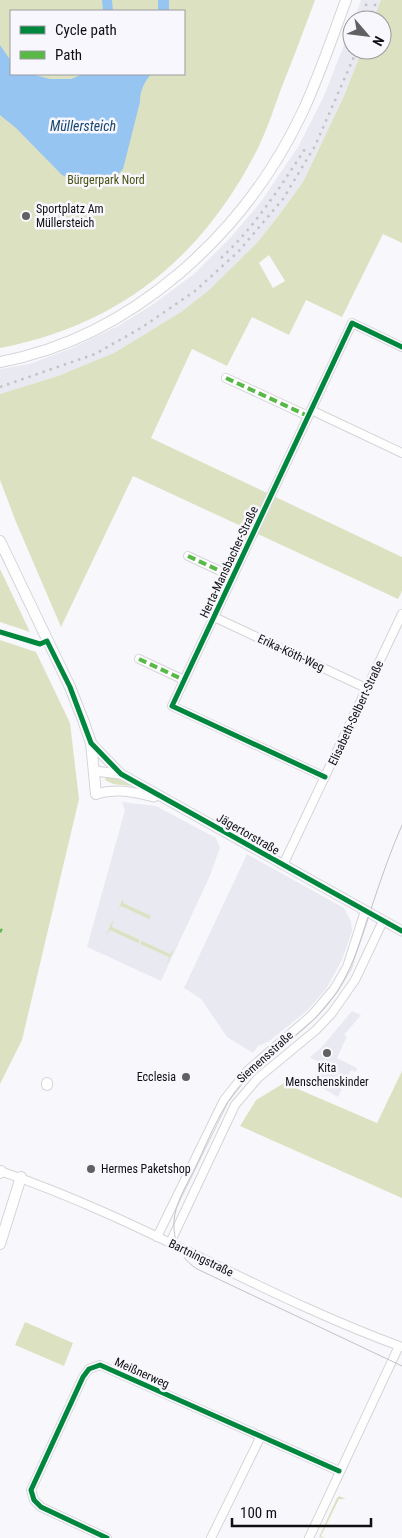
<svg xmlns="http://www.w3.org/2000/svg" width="402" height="1538" font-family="'Roboto Condensed',sans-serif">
	<rect width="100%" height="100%" fill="#f8f8fc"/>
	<g fill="#e9e9f2">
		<polygon points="361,0 381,0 373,20 354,20"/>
		<polygon points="352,25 352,50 362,50 344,96 303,182 279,215 256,244 208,292 181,312 150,331 114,353 84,366 58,376 0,394 0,369 29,364 72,348 118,326 152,305 194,274 230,238 260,203 298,147 323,98"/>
		<polygon points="122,802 156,806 216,838 220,848 209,878 161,981 87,947 125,810"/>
		<polygon points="247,854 344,908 351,921 352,931 342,960 326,989 307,1011 268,1042 258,1046 253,1053 227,1037 201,999 184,988"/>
		<polygon points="352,1011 361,1015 344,1035 347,1036 337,1058 357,1068 356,1072 351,1070 338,1097 315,1084 324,1066 310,1057 321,1048"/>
	</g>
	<g fill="#dce2c1" fill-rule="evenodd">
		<path d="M0 0H315C304 30 293 59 281 89 274 108 268 127 259 146 205 255 121 325 0 348ZM11 11H184V74H11Z"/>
		<path d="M381 0H402V243L383 234 342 317 306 300 289 335 252 317 227 366 192 349 151 438 402 557V591L398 599 133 476 61 627 16 522 0 480V394L58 376 114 353 181 312 208 291 256 244 279 215 303 182 344 96 362 50H382V20H373ZM269 255 285 281 273 288 259 263Z"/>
		<polygon points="0,569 30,632 0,622"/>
		<polygon points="0,640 36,652 70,723 79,799 22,1040 0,1084"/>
		<polygon points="106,776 118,778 132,784 131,786 113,784 105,780"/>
		<polygon points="123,899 123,903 151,916 149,919 121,906 118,909"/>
		<polygon points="113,920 112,927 140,940 138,943 110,930 106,935"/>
		<polygon points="142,941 170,954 174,949 167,964 169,957 140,944"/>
		<polygon points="402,1071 402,1198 240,1126 256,1100 284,1083 377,1123"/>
		<polygon points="25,1322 73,1343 64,1366 15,1345"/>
		<polygon points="339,1496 346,1499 339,1499 321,1536 325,1538 319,1537 337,1498"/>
	</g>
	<g fill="#97c5f2">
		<polygon points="102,0 112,0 113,11 103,11"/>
		<rect x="158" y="0" width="11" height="11"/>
		<path d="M0 45 11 61V74H31L50 79H71L83 74H151C144 83 140 90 140 102L123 169 110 182 84 184 62 175 16 128 0 115Z"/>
	</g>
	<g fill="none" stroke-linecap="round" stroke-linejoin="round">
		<g stroke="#d5d5d8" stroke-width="10">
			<g id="minor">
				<polyline points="226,378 308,416"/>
				<polyline points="311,410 402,453"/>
				<polyline points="188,556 233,577"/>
				<polyline points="214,617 368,689"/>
				<polyline points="139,659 184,680"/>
				<polyline points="325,777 172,706 352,323 402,347"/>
				<polyline points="283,865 402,614"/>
				<path d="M0 1171C139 1218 264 1297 402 1347"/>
				<polyline points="157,1237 224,1100 247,1071 312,1015 334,989 347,967 365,911"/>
				<polyline points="170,1243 235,1105 258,1078 316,1030 332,1013 355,980 383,921"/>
				<polyline points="107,1538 41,1507 34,1500 31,1490 83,1377 89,1369 100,1365 339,1471"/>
				<polyline points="211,1538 261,1436"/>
				<polyline points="309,1538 399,1346"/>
			</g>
		</g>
		<g stroke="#d5d5d8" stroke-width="11">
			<g id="tertiary">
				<polyline points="91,743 121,774 402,931"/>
				<polyline points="94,771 120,774"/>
				<path d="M96 794C117 788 134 792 154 797"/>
			</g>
		</g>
		<g stroke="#d5d5d8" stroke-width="12">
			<g id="secondary">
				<path d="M0 362C133 337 245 233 302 113 319 77 332 38 346 0"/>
				<polyline points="0,541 70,687 83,720 91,743 96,794"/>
				<polyline points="47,1085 47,1083"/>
				<polyline points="0,1173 1,1171"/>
				<polyline points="0,1244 21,1177"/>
			</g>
		</g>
		<use href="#minor" stroke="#fefeff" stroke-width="8"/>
		<use href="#tertiary" stroke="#fefeff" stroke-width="9"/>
		<use href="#secondary" stroke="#fefeff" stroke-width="10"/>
		<path stroke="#c3c3c5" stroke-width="1" d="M402 825C391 850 382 876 373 903 363 933 355 963 338 990 314 1029 272 1049 243 1082 220 1107 208 1142 193 1172 186 1186 175 1204 174 1221 173 1241 180 1258 197 1269L402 1366"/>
		<g stroke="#c3c3c5" stroke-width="2.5" stroke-dasharray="2.5 5" stroke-linecap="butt">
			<polyline points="360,20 368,0"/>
			<polyline points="369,20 377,0"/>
			<path d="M221 258C255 227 280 187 305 149"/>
			<polyline points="0,387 95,354 141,328 195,291 238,252 283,199 315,146 357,50"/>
		</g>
		<g stroke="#58b947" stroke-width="4" stroke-dasharray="8 4" stroke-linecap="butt">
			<polyline points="226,378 308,416"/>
			<polyline points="188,556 233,577"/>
			<polyline points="139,659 184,680"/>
			<polyline points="0,930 2,931"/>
		</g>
		<g stroke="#f7f7fd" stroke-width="8">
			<g id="cycleway">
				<polyline points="0,632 40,644 47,641 70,687 91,743 121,774 402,931"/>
				<polyline points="325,777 172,706 352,323 402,347"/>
				<polyline points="107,1538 41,1507 34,1500 31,1490 83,1377 89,1369 100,1365 339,1471"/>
			</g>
		</g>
		<use href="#cycleway" stroke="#00873e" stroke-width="5"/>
	</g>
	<g fill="#616164" stroke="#f7f7fd" stroke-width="2">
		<circle cx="26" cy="216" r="5"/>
		<circle cx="327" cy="1053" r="5"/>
		<circle cx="186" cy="1077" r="5"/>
		<circle cx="91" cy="1169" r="5"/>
	</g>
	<g text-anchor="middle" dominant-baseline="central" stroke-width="5" stroke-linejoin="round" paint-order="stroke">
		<g font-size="12" fill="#495211" stroke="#f7f7fd">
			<text x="106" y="180">Bürgerpark Nord</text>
		</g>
		<g font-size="12" fill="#101012" stroke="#f7f7fd" text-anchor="start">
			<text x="36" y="209">Sportplatz Am<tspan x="36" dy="14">Müllersteich</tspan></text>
			<text x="327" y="1068" text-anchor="middle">Kita<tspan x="327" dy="14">Menschenskinder</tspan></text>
			<text x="176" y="1077" text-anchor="end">Ecclesia</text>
			<text x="101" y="1169">Hermes Paketshop</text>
		</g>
		<g font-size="12" fill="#101012" stroke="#f7f7fd">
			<text transform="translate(229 562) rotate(-65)">Herta-Mansbacher-Straße</text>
			<text transform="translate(291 653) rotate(25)">Erika-Köth-Weg</text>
			<text transform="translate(356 713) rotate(-65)">Elisabeth-Selbert-Straße</text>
			<text transform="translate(248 834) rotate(30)">Jägertorstraße</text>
			<text transform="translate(265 1057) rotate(-42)">Siemensstraße</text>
			<text transform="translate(201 1258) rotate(26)">Bartningstraße</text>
			<text transform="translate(142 1373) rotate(24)">Meißnerweg</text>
		</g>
		<g font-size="14" font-style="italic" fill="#17456e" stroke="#f7f7fd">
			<text x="83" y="126">Müllersteich</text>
		</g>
	</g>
	<rect x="10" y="10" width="175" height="65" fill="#f7f7fd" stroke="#9b9b9f"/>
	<rect x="20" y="26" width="25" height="8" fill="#00873e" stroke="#9b9b9f"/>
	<text x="55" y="35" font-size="15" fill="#101012">Cycle path</text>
	<rect x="20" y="51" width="25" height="8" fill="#58b947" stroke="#9b9b9f"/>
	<text x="55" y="60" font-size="15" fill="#101012">Path</text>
	<g transform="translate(367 35) rotate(118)"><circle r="24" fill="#f7f7fd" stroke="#9b9b9f"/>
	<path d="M0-4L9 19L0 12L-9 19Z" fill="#616164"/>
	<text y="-8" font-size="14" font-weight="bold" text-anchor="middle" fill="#101012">N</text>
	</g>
	<path d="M232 1518v8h139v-8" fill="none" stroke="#101012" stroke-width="2.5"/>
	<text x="240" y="1518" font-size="15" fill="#101012" stroke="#f7f7fd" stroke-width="4" paint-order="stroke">100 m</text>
</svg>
